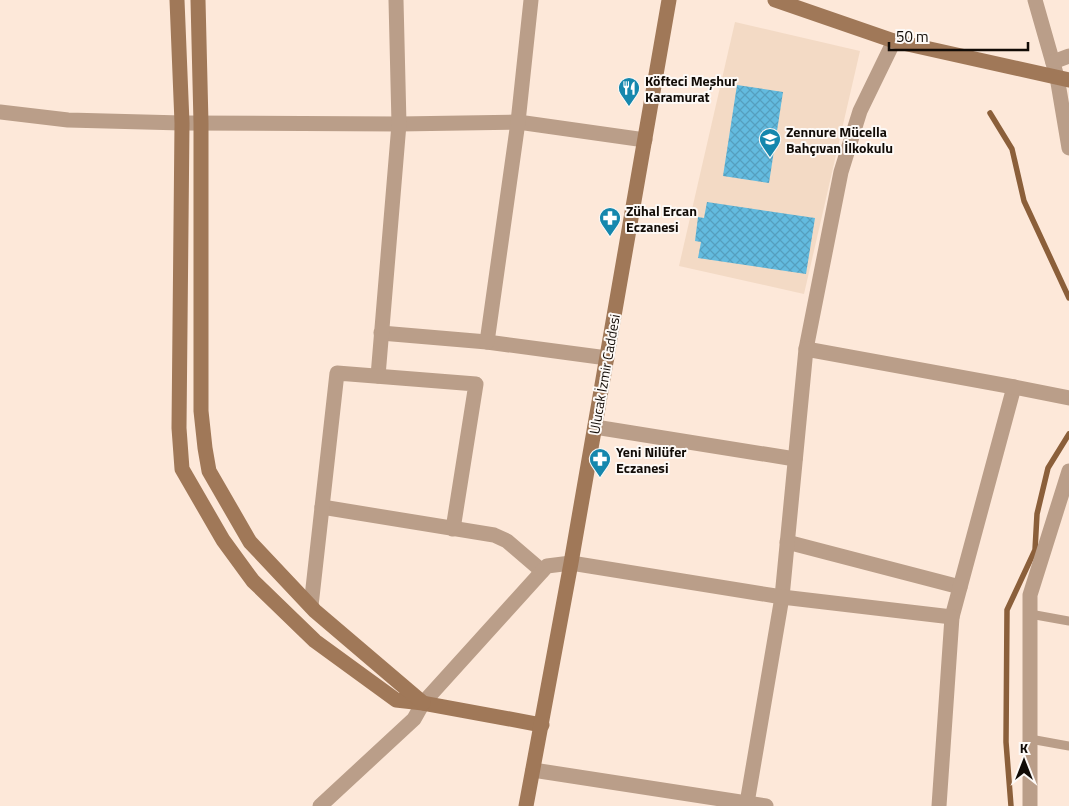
<svg xmlns="http://www.w3.org/2000/svg" width="1069" height="806" font-family="'Titillium Web',sans-serif">
	<defs>
		<pattern id="building-cross-hatch" width="8" height="8" patternUnits="userSpaceOnUse" patternTransform="scale(1.25)"><rect width="8" height="8" fill="#63bbdf"/><path d="M0 0l8 8M0 8l8-8" fill="none" stroke="#559fbe"/></pattern>
	</defs>
	<rect width="100%" height="100%" fill="#fde8d9"/>
	<polygon fill="#f3dac5" points="735,22 860,51 804,294 679,266"/>
	<g fill="none" stroke-linecap="round" stroke-linejoin="round">
		<g stroke="#8b5f3a" stroke-width="5.5">
			<polyline points="990,113 1012,149 1024,201 1069,298"/>
			<polyline points="1011,806 1006,742 1007,610 1035,550 1037,514 1048,468 1069,434"/>
		</g>
	</g>
	<g fill="url(#building-cross-hatch)">
		<polygon points="737,85 783,92 769,183 723,176"/>
		<polygon points="707,202 815,218 806,274 698,258 701,242 695,241 698,217 704,218"/>
	</g>
	<g fill="none" stroke-linecap="round" stroke-linejoin="round">
		<g stroke="#ba9e89" stroke-width="9">
			<polyline points="1030,614 1069,621"/>
			<polyline points="1030,739 1069,746"/>
		</g>
		<g stroke="#ba9e89" stroke-width="15">
			<polyline points="1035,0 1057,77 1069,148"/>
			<polyline points="1053,62 1069,56"/>
			<polyline points="0,112 68,120 182,123 399,124 518,122 645,140"/>
			<polyline points="381,333 487,342 607,358"/>
			<polyline points="487,342 518,122 531,0"/>
			<polyline points="806,349 841,172 860,111 894,41"/>
			<polyline points="378,376 399,124 396,0"/>
			<polyline points="595,427 795,459"/>
			<polyline points="322,507 494,535 507,541 542,571"/>
			<polyline points="787,542 960,587"/>
			<polyline points="311,606 337,373 476,384 453,529"/>
			<polyline points="952,617 1014,387"/>
			<polyline points="533,770 766,806"/>
			<polyline points="747,803 782,597 806,349 1014,387 1069,398"/>
			<polyline points="320,806 414,719 423,703 547,566 571,563 782,597 952,617 939,806"/>
			<polyline points="1030,806 1030,595 1069,471"/>
		</g>
		<g stroke="#a07858" stroke-width="15">
			<polyline points="177,0 182,123 179,428 182,469 223,540 253,581 315,641 396,700 423,703 542,725"/>
			<polyline points="198,0 201,123 201,411 205,448 209,471 250,542 315,611 423,703"/>
			<polyline points="775,0 894,41 1069,80"/>
			<polyline points="526,806 571,563 669,0"/>
		</g>
	</g>
	<defs>
		<g id="restaurant-pin" transform="scale(1.125)"><path d="M0 17L-7.5 6A9.5 9.5 0 1 1 7.5 6Z" fill="#1587ad" stroke="#fdf9f6"/><path d="M-5-6h1v4h1v-4h1v4h1v-4h1v5L-1.5 .5V6h-2V.5L-5-1ZM5-6V6H3V1.5H1.5Q1.5-4 5-6Z" fill="#fff"/></g>
		<g id="school-pin" transform="scale(1.125)"><path d="M0 17L-7.5 6A9.5 9.5 0 1 1 7.5 6Z" fill="#1587ad" stroke="#fdf9f6"/><path d="M0-5L7-2L0 1L-7-2ZM-4 1L0 2.5L4 1V4Q0 6-4 4Z" fill="#fff"/></g>
		<g id="pharmacy-pin" transform="scale(1.125)"><path d="M0 17L-7.5 6A9.5 9.5 0 1 1 7.5 6Z" fill="#1587ad" stroke="#fdf9f6"/><path d="M-2-6h4v4h4v4h-4v4h-4v-4h-4v-4h4Z" fill="#fff"/></g>
	</defs>
	<g fill-rule="evenodd">
		<use href="#restaurant-pin" x="629" y="88"/>
		<use href="#school-pin" x="770" y="139"/>
		<use href="#pharmacy-pin" x="610" y="218"/>
		<use href="#pharmacy-pin" x="600" y="459"/>
	</g>
	<g text-anchor="middle" dominant-baseline="central" stroke-width="4" stroke-linejoin="round" paint-order="stroke">
		<g font-size="14" font-weight="bold" fill="#110b06" stroke="#fdf9f6" text-anchor="start">
			<text x="645" y="80">Köfteci Meşhur<tspan x="645" dy="16">Karamurat</tspan></text>
			<text x="786" y="131">Zennure Mücella<tspan x="786" dy="16">Bahçıvan İlkokulu</tspan></text>
			<text x="626" y="210">Zühal Ercan<tspan x="626" dy="16">Eczanesi</tspan></text>
			<text x="616" y="451">Yeni Nilüfer<tspan x="616" dy="16">Eczanesi</tspan></text>
		</g>
		<g font-size="14" fill="#110b06" stroke="#fdf9f6">
			<text transform="translate(604 374) rotate(-80)">Ulucak İzmir Caddesi</text>
		</g>
	</g>
	<g transform="translate(1024 761)" stroke="#fdf9f6" stroke-width="4" paint-order="stroke">
	<path d="M0-4L9 19L0 12L-9 19Z" fill="#110b06"/>
	<text y="-8" font-size="14" font-weight="bold" text-anchor="middle" fill="#110b06">K</text>
	</g>
	<path d="M889 42v8h139v-8" fill="none" stroke="#110b06" stroke-width="2.5"/>
	<text x="896" y="42" font-size="15" fill="#110b06" stroke="#fdf9f6" stroke-width="4" paint-order="stroke">50 m</text>
</svg>
